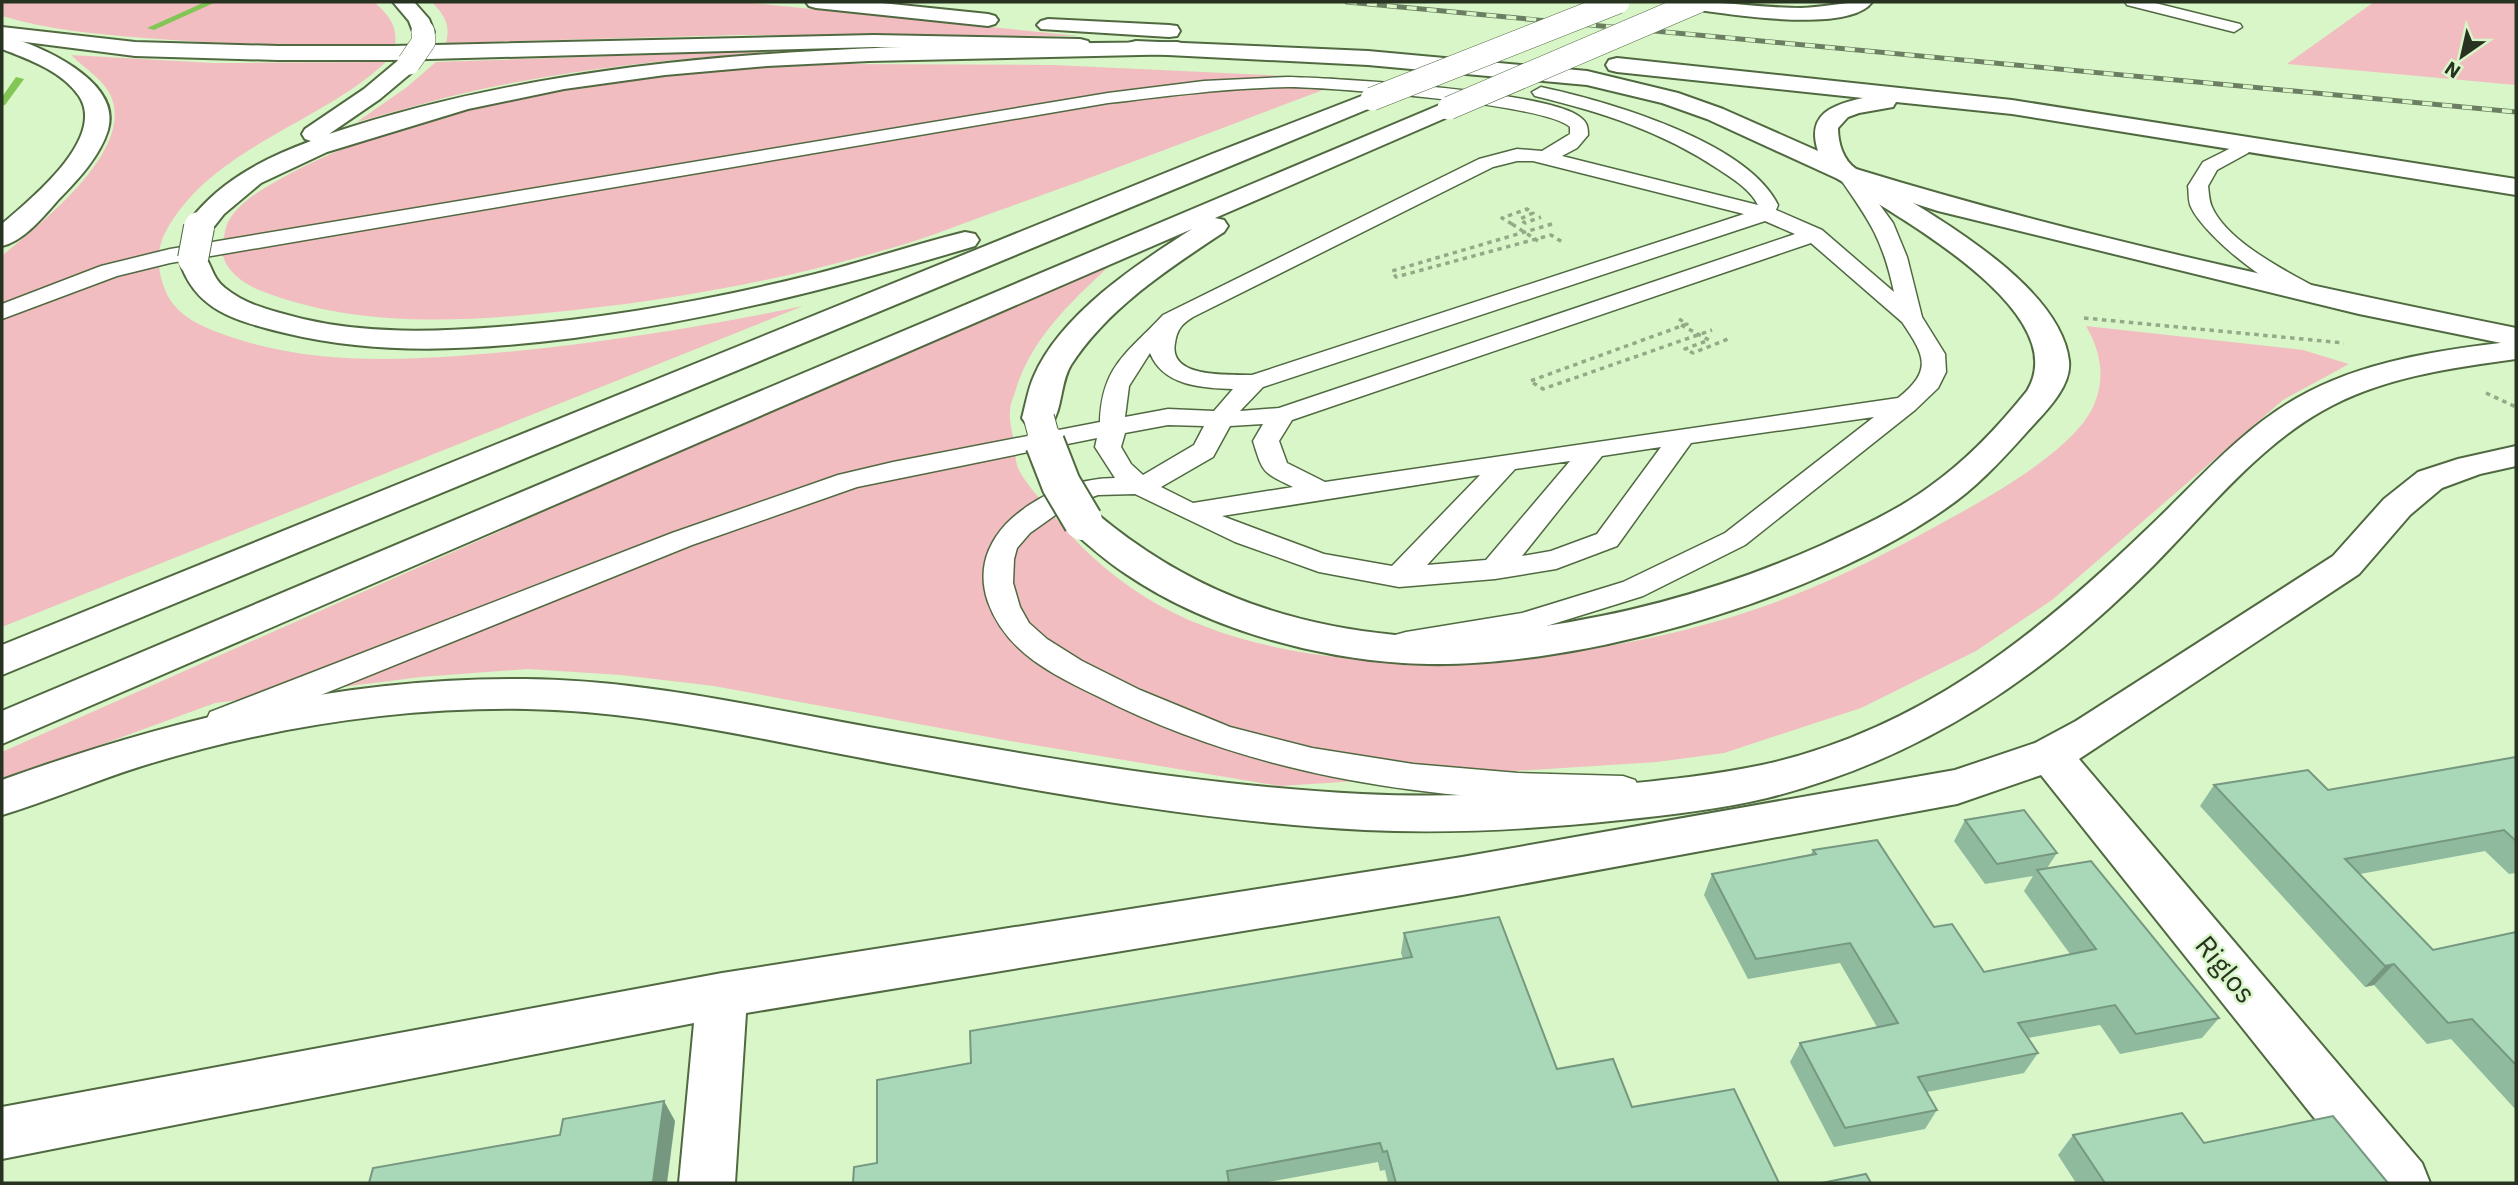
<svg xmlns="http://www.w3.org/2000/svg" width="2518" height="1185" font-family="'IBM Plex Sans',sans-serif">
	<rect width="100%" height="100%" fill="#d8f6c8"/>
	<g fill="#f2bdc0">
		<path d="M2 2H374C388 14 398 26 395 45 311 45 228 45 144 38 96 34 48 30 2 16Z"/>
		<path d="M432 2H741L1079 36 739 35 446 43C451 24 444 15 432 2Z"/>
		<polygon points="2374,2 2516,2 2516,85 2287,64"/>
		<path d="M821 49C715 55 611 64 507 84 456 93 406 109 357 122L407 87 436 62Z"/>
		<path d="M71 55 213 63 386 62C320 124 212 147 166 231 156 250 157 268 164 287 173 315 202 327 228 336 319 368 421 360 516 351 613 341 708 326 803 306L2 627V256C38 225 128 157 113 102 108 82 85 69 71 55Z"/>
		<path d="M838 64 1054 65 1352 79C1238 122 1124 166 1009 207 971 220 933 236 895 247 782 281 663 302 545 313 449 323 350 326 259 290 240 282 218 265 223 243 225 233 225 225 231 217 246 196 270 185 291 173 397 117 542 88 661 76 720 69 779 67 838 64Z"/>
		<path d="M1120 256C1078 296 1034 332 1016 389 1014 396 1010 404 1010 411 1009 420 1012 432 1014 442 1015 451 1015 464 1020 472 1027 485 1039 497 1048 509 1075 543 1108 574 1145 597 1311 701 1620 665 1794 595 1845 575 1893 550 1940 524 1984 500 2072 452 2093 407 2106 379 2101 352 2086 326L2303 350 2349 364 2283 400 2052 600 1976 651 1861 708 1724 753 1657 762 1280 786 1010 741 714 686 621 675 528 669 421 677 215 703 2 781V752Z"/>
	</g>
	<g fill="none" stroke-linecap="round" stroke-linejoin="round">
		<g fill="#82c655" fill-rule="evenodd">
			<polygon points="205,2 216,2 154,30 147,28"/>
			<polygon points="16,77 24,79 5,105 2,106 2,97"/>
		</g>
		<g stroke="#506941" stroke-width="3">
			<g id="service">
				<polygon points="2125,2 2151,2 2240,24 2242,27 2234,32 2127,5"/>
				<path d="M1288 77C1338 78 1548 91 1580 117 1587 122 1588 127 1588 135L1577 148 1562 156 1758 205C1750 189 1733 179 1718 169 1661 131 1601 112 1535 96L1532 92 1541 87C1606 101 1747 141 1778 205L1776 210 1822 230 1894 292C1882 236 1868 219 1837 174L1840 170H1854L1893 223 1907 257 1922 317 1945 354 1946 372 1938 388 1915 410 1745 545 1643 596 1524 633 1406 654 1395 651 1391 643 1395 635 1406 632 1522 613 1623 582 1725 533 1874 417 1691 443 1617 546 1556 569 1495 579 1399 587 1319 572 1235 542 1135 494 1098 495 1068 506 1030 533 1017 548 1014 559 1013 583 1020 607 1029 623 1047 639 1082 661 1140 690 1230 727 1312 748 1413 764 1518 773 1623 776 1635 780 1640 789 1635 798C1604 809 1563 802 1530 800 1379 793 1232 765 1097 696 1052 674 1006 652 988 602 978 573 985 547 1006 524 1034 496 1076 478 1115 478L1095 447 1097 438 857 487 692 545 234 730 222 733 210 730 206 721 210 712 672 533 838 475 893 462 1100 422C1102 365 1128 353 1163 315L1479 159 1517 149 1542 151 1570 134V127C1547 104 1329 87 1288 87 1227 88 1168 96 1108 103L170 263 117 276 2 319V304L101 266 170 249 1108 93 1204 81ZM1517 161H1533L1744 214 1252 375C1230 374 1168 379 1175 343 1177 329 1182 324 1193 317L1493 167ZM1765 221 1795 234 1279 408 1240 411 1263 387ZM1811 243 1902 322C1925 356 1933 370 1898 398L1325 482 1287 463 1279 441 1292 420ZM1150 353C1163 386 1202 388 1233 389L1214 411 1168 409 1125 417 1129 386ZM1263 424 1253 441C1263 473 1262 472 1293 487L1193 503 1161 487 1213 457 1230 426ZM1168 425 1204 426 1194 445 1143 475 1131 464 1121 447 1125 433ZM1661 447 1597 534 1551 551 1522 556 1602 456ZM1570 461 1486 560 1427 565 1515 469ZM1480 475 1392 566 1324 554 1222 516Z"/>
				<path d="M2241 143 2248 145 2251 149 2248 153 2217 170 2208 186C2209 193 2209 201 2212 207 2227 241 2284 270 2315 287L2318 292 2315 297C2286 304 2203 235 2191 207 2188 201 2189 192 2188 186L2203 162Z"/>
			</g>
		</g>
		<g stroke="#506941" stroke-width="4">
			<polygon id="minor" points="2516,446 2516,466 2480,474 2442,488 2410,515 2359,574 2079,759 2422,1163 2430,1183 2366,1183 2041,775 1957,804 1462,895 746,1013 735,1183 679,1183 694,1023 2,1159 2,1107 722,973 1462,857 1955,770 2035,743 2076,721 2333,556 2384,499 2418,472 2458,459"/>
		</g>
		<g stroke="#506941" stroke-width="4">
			<path id="tertiary" d="M1675 2C1717 0 1759 8 1801 8 1826 7 1848 1 1872 2 1848 35 1722 13 1685 8L1678 6Z"/>
		</g>
		<g stroke="#506941" stroke-width="4">
			<g id="primary">
				<polygon points="806,2 872,2 988,14 995,16 998,20 995,24 988,26 816,8 809,6"/>
				<polygon points="1048,19 1169,25 1177,26 1180,31 1177,36 1169,37 1041,29 1037,25 1041,21"/>
				<polygon points="2,27 135,42 278,46 393,46 874,35 1080,39 1088,41 1091,46 1088,51 1080,53 874,47 393,60 278,60 135,56 2,39"/>
				<path d="M1136 41 1368 51 1587 71 1678 93 1723 109 1818 151C1806 114 1832 105 1863 98L1617 72 1609 70 1606 65 1609 60 1617 58 2012 100 2516 179V195L2012 114 1896 102 1893 107 1859 113 1848 117 1838 128C1838 143 1843 160 1856 169 2071 235 2296 283 2516 328V346L2359 314 1938 211 1838 179 1707 119 1662 103 1587 85 1368 65 1128 53 1125 48 1128 43Z"/>
			</g>
		</g>
		<g stroke="#506941" stroke-width="4">
			<g id="trunk">
				<polygon points="393,2 414,2 429,19 434,32 431,37 415,37 409,21"/>
				<path d="M2 35C38 44 123 81 108 130 100 156 78 180 59 199 44 216 24 241 2 246V224C31 199 107 138 79 96 62 71 28 59 2 49Z"/>
				<path d="M1177 42 1185 44 1188 49 1185 54 869 61 767 66 665 75 564 89 468 109 327 152 261 183 224 214 209 233 199 235 189 233 185 227C216 183 262 159 311 141L305 139 302 134 305 129 364 89 401 58H417L420 63 417 68 380 99 329 134C603 43 892 46 1177 42Z"/>
				<polygon points="1372,92 1380,94 1384,99 1380,104 2,675 2,645 1212,154"/>
				<path d="M1449 101 1457 103 1461 108 1457 113 1215 218 1224 220 1228 226 1224 232C1168 269 1108 308 1071 365 1060 383 1063 408 1051 425L1039 428 1027 425 1022 418C1026 404 1028 389 1034 376 1061 314 1137 264 1192 229L2 744V711Z"/>
				<path d="M1847 166 1856 169C1919 207 2060 281 2069 361 2072 388 2042 415 2026 433 2000 462 1974 490 1942 511 1810 602 1564 674 1403 663 1309 657 1204 627 1126 574 1106 561 1088 545 1070 529L1065 521 1070 513 1083 510 1096 513C1184 587 1280 624 1395 635 1442 639 1491 634 1538 627 1637 613 1730 586 1822 545 1859 528 1896 511 1929 487 1966 461 1999 426 2027 391 2076 311 1892 214 1838 179L1834 174 1838 169Z"/>
				<path d="M965 232 975 234 979 240 975 246C843 286 710 320 574 338 477 350 380 356 285 333 237 321 194 311 179 259L183 253 193 251 203 253C212 265 212 278 225 288 247 306 276 312 303 319 367 334 434 332 498 327 602 319 706 301 807 276 860 263 912 245 965 232Z"/>
				<path d="M2516 341V359C2450 368 2382 377 2322 411 2257 448 2206 512 2154 565 2043 677 1922 759 1767 798 1720 809 1670 815 1621 820 1536 829 1451 834 1365 830 1209 822 1053 794 899 765 776 743 651 711 526 709 396 707 266 728 142 766 94 781 49 801 2 815V780C171 719 344 677 525 679 650 680 774 711 897 732 1051 759 1205 786 1362 794 1447 798 1532 794 1616 785 1665 780 1714 775 1762 765 1917 731 2035 637 2146 530 2194 485 2239 431 2297 398 2363 360 2442 350 2516 341Z"/>
			</g>
		</g>
		<g stroke="#93a987" stroke-width="3.5" stroke-dasharray="4.5 4.5" stroke-linecap="butt">
			<polyline points="1512,224 1502,218 1527,209 1533,213 1520,219 1525,223 1541,217"/>
			<polyline points="1552,224 1392,271 1396,277 1551,235 1564,243"/>
			<polyline points="2084,318 2344,343"/>
			<polyline points="1679,319 1687,324 1530,381 1543,389 1712,330"/>
			<polyline points="1681,325 1709,340 1685,349 1693,353 1728,339"/>
			<polyline points="2486,393 2516,407"/>
		</g>
		<use href="#service" fill="#fff" fill-rule="evenodd"/>
		<use href="#minor" fill="#fff" fill-rule="evenodd"/>
		<use href="#tertiary" fill="#fff" fill-rule="evenodd"/>
		<use href="#primary" fill="#fff" fill-rule="evenodd"/>
		<use href="#trunk" fill="#fff" fill-rule="evenodd"/>
		<g stroke="#6b7e61" stroke-width="5">
			<polyline id="rail" points="1347,2 2516,112"/>
		</g>
		<use href="#rail" stroke="#d8f6c8" stroke-width="3.5" stroke-dasharray="10" stroke-linecap="butt"/>
		<g stroke="#506941" stroke-width="24" stroke-linecap="butt">
			<g id="trunk-bridge-far2">
				<polyline points="409,63 424,41 423,32"/>
				<polyline points="1372,99 1618,2"/>
				<polyline points="1449,108 1697,2"/>
			</g>
		</g>
		<g stroke="#506941" stroke-width="32" stroke-linecap="butt">
			<g id="trunk-bridge-far1">
				<polyline points="193,259 199,227"/>
				<polyline points="1039,418 1046,444"/>
			</g>
		</g>
		<g stroke="#506941" stroke-width="42" stroke-linecap="butt">
			<polyline id="trunk-bridge" points="1045,443 1061,484 1083,521"/>
		</g>
		<polyline stroke="#93a987" stroke-width="3.5" stroke-dasharray="4.5 4.5" stroke-linecap="butt" points="1512,224 1538,241"/>
		<use href="#trunk-bridge-far2" stroke="#fff" stroke-width="23"/>
		<use href="#trunk-bridge-far1" stroke="#fff" stroke-width="30"/>
		<use href="#trunk-bridge" stroke="#fff" stroke-width="38"/>
	</g>
	<g fill="#90ba9d">
		<polygon points="2516,757 2516,873 2509,874 2485,851 2360,874 2433,950 2516,932 2516,1110 2451,1039 2427,1044 2374,985 2365,987 2200,806 2214,785 2328,790"/>
		<polygon points="1965,820 2057,853 2047,868 2219,1018 2202,1038 2120,1054 2100,1025 2028,1038 2038,1053 2024,1073 1927,1092 1937,1110 1925,1129 1834,1147 1790,1062 1800,1043 1877,1027 1840,963 1748,979 1704,895 1712,874 1811,854 1813,850 1934,927 1984,972 2070,954 2024,891 2033,876 1985,884 1954,841"/>
		<polygon points="1404,933 1557,1069 1632,1107 1779,1183 1388,1183 1385,1170 1380,1171 1378,1162 1263,1183 853,1183 877,1163 971,1063 1403,959 1401,953"/>
		<polygon points="2073,1135 2204,1143 2388,1183 2076,1183 2058,1155"/>
	</g>
	<g fill="#769780">
		<polygon points="2394,964 2374,985 2365,987 2385,966"/>
		<polygon points="664,1101 675,1121 667,1183 654,1183 653,1182"/>
	</g>
	<g fill="#a8d8b7" stroke="#769780" stroke-width="2">
		<polygon points="2516,757 2516,841 2504,830 2345,859 2433,950 2516,932 2516,1065 2472,1019 2448,1023 2394,964 2385,966 2214,785 2308,770 2328,790"/>
		<polygon points="2024,810 2057,853 1997,864 1965,820"/>
		<polygon points="1877,840 1934,927 1952,924 1984,972 2096,949 2037,870 2091,861 2219,1018 2136,1034 2115,1005 2018,1023 2038,1053 1918,1077 1937,1110 1845,1128 1800,1043 1898,1023 1850,943 1756,959 1712,874 1816,854 1813,850"/>
		<polygon points="1499,917 1557,1069 1613,1059 1632,1107 1734,1089 1779,1183 1396,1183 1387,1151 1383,1152 1380,1143 1227,1171 1229,1183 853,1183 854,1167 877,1163 877,1080 971,1063 970,1031 1412,957 1404,933"/>
		<polygon points="664,1101 653,1182 646,1183 369,1183 373,1168 560,1135 563,1119"/>
		<polygon points="2182,1113 2204,1143 2333,1116 2388,1183 2105,1183 2073,1135"/>
		<polygon points="1866,1174 1871,1183 1822,1183"/>
	</g>
	<g text-anchor="middle" dominant-baseline="central" stroke-width="5" stroke-linejoin="round" paint-order="stroke">
		<g font-size="28" fill="#273221" stroke="#d8f6c8">
			<text transform="translate(2226 969) rotate(51)">Riglos</text>
		</g>
	</g>
	<rect width="2518" height="1185" fill="none" stroke="#273221" stroke-width="7"/>
	<g transform="translate(2462 56) rotate(214)" stroke="#d8f6c8" stroke-width="5" paint-order="stroke">
	<path d="M0-5L12 26L0 18L-12 26Z" fill="#273221"/>
	<text y="-10" font-size="19" font-weight="bold" text-anchor="middle" fill="#273221">N</text>
	</g>
</svg>
